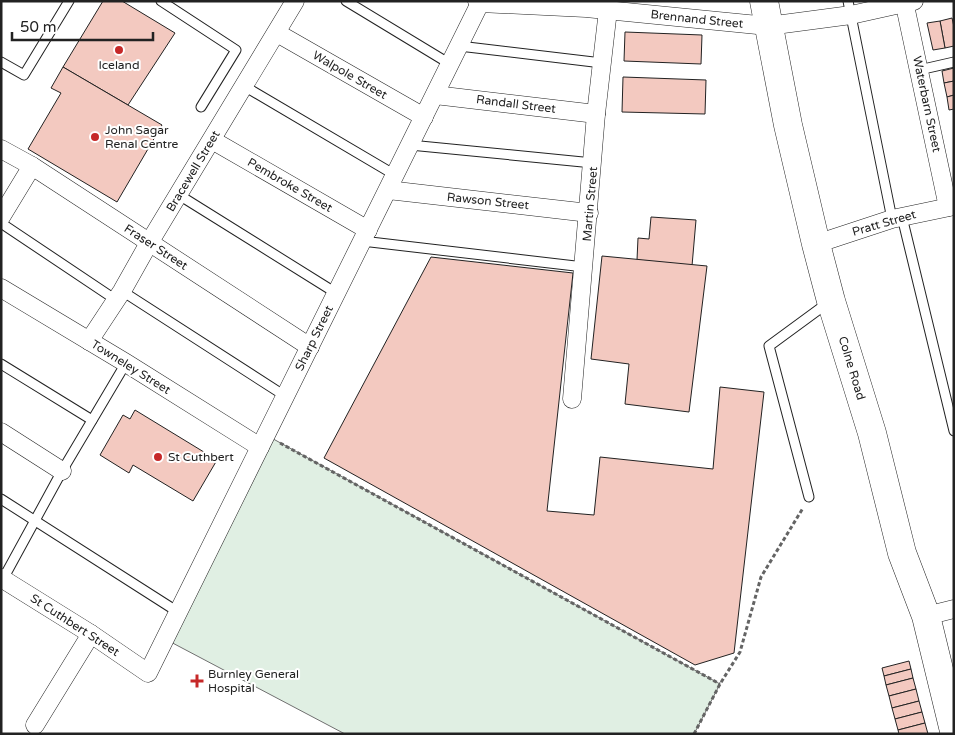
<svg xmlns="http://www.w3.org/2000/svg" width="955" height="735" font-family="'Varela Round',sans-serif">
	<rect width="100%" height="100%" fill="#fff"/>
	<polygon fill="#e0efe3" stroke="#6f6f6f" points="266,435 720,684 694,734 345,734 165,639"/>
	<g fill="#f3c9c0" stroke="#222">
		<polygon points="103,1 122,1 175,33 128,105 63,67"/>
		<polygon points="952,18 954,27 954,46 945,48 940,21"/>
		<polygon points="940,21 945,48 933,50 927,23"/>
		<polygon points="625,32 702,35 701,64 624,61"/>
		<polygon points="63,67 162,125 117,202 28,149 61,93 51,88"/>
		<polygon points="954,68 954,81 944,83 942,71"/>
		<polygon points="623,77 706,80 705,114 622,112"/>
		<polygon points="954,81 954,95 947,97 944,83"/>
		<polygon points="954,95 954,109 949,110 947,97"/>
		<polygon points="651,217 696,220 692,266 637,260 638,238 649,239"/>
		<polygon points="602,256 707,266 689,412 625,404 629,364 591,359"/>
		<polygon points="431,257 573,273 547,511 594,515 600,457 713,469 720,387 764,392 734,653 695,665 324,458"/>
		<polygon points="135,410 217,460 193,501 133,465 129,473 100,455 123,415 130,419"/>
		<polygon points="909,661 911,669 884,676 882,668"/>
		<polygon points="911,669 913,678 886,685 884,676"/>
		<polygon points="913,678 916,689 889,696 886,685"/>
		<polygon points="916,689 919,701 892,708 889,696"/>
		<polygon points="919,701 922,712 895,719 892,708"/>
		<polygon points="922,712 925,723 898,730 895,719"/>
		<polygon points="925,723 928,734 899,734 898,730"/>
	</g>
	<g fill="none" stroke-linecap="round" stroke-linejoin="round">
		<g stroke="#222" stroke-width="11">
			<g id="lane">
				<polyline points="161,1 236,50 201,107"/>
				<polyline points="346,1 450,64"/>
				<polyline points="848,1 892,219"/>
				<polyline points="459,46 602,63"/>
				<polyline points="1,62 24,75 69,1"/>
				<polyline points="919,70 954,62"/>
				<polyline points="244,86 395,175"/>
				<polyline points="410,145 593,163"/>
				<polyline points="179,195 336,293"/>
				<polyline points="902,217 954,431"/>
				<polyline points="1,223 116,300"/>
				<polyline points="362,241 584,267"/>
				<polyline points="122,291 285,396"/>
				<polyline points="1,364 92,420"/>
				<polyline points="809,497 769,346 829,302"/>
				<polyline points="1,499 178,612"/>
				<polyline points="3,579 62,471 126,363"/>
			</g>
		</g>
		<g stroke="#222" stroke-width="19">
			<g id="street">
				<polyline points="477,1 480,3 586,8 768,26 851,15 914,1"/>
				<polyline points="904,1 948,207"/>
				<polyline points="277,33 424,117"/>
				<polyline points="435,95 596,114"/>
				<polyline points="212,140 368,230"/>
				<polyline points="1,149 32,166 310,347"/>
				<polyline points="388,190 589,213"/>
				<polyline points="1,217 32,166"/>
				<polyline points="816,244 892,219 954,206"/>
				<polyline points="1,288 126,363 260,447"/>
				<polyline points="89,341 122,291 149,243 295,1"/>
				<polyline points="572,399 596,114 608,10"/>
				<polyline points="1,432 62,471"/>
				<polyline points="1,578 91,634 148,673 480,3"/>
				<polyline points="926,616 954,609"/>
				<polyline points="35,725 91,634"/>
			</g>
		</g>
		<g stroke="#222" stroke-width="29">
			<polyline id="primary" points="764,1 788,125 816,244 831,301 872,433 902,553 926,616 954,731"/>
		</g>
		<g stroke="#646464" stroke-width="3" stroke-dasharray="4 2.5" stroke-linecap="butt">
			<polyline points="280,443 720,684"/>
			<polyline points="694,734 720,684 740,652 761,577 803,508"/>
		</g>
		<use href="#lane" stroke="#fff" stroke-width="9"/>
		<use href="#street" stroke="#fff" stroke-width="18"/>
		<use href="#primary" stroke="#fff" stroke-width="28"/>
	</g>
	<g fill="#c62828" stroke="#fff" stroke-width="2">
		<circle cx="119" cy="50" r="5"/>
		<circle cx="95" cy="137" r="5"/>
		<circle cx="158" cy="457" r="5"/>
		<path d="M194.5 673.5h5v5h5v5h-5v5h-5v-5h-5v-5h5z"/>
	</g>
	<g text-anchor="middle" dominant-baseline="central" stroke-width="4" stroke-linejoin="round" paint-order="stroke">
		<g font-size="12" fill="#222" stroke="#fff">
			<text transform="translate(697 19) rotate(6)">Brennand Street</text>
			<text transform="translate(350 75) rotate(30)">Walpole Street</text>
			<text transform="translate(516 104) rotate(7)">Randall Street</text>
			<text transform="translate(927 104) rotate(78)">Waterbarn Street</text>
			<text transform="translate(193 171) rotate(-59)">Bracewell Street</text>
			<text transform="translate(290 185) rotate(30)">Pembroke Street</text>
			<text transform="translate(488 201) rotate(6)">Rawson Street</text>
			<text transform="translate(590 204) rotate(-85)">Martin Street</text>
			<text transform="translate(884 223) rotate(-16)">Pratt Street</text>
			<text transform="translate(156 247) rotate(33)">Fraser Street</text>
			<text transform="translate(314 338) rotate(-64)">Sharp Street</text>
			<text transform="translate(131 367) rotate(32)">Towneley Street</text>
			<text transform="translate(852 368) rotate(73)">Colne Road</text>
			<text transform="translate(75 625) rotate(33)">St Cuthbert Street</text>
		</g>
		<g font-size="12" fill="#222" stroke="#fff" text-anchor="start">
			<text x="119" y="65" text-anchor="middle">Iceland</text>
			<text x="105" y="130">John Sagar<tspan x="105" dy="14">Renal Centre</tspan></text>
			<text x="168" y="457">St Cuthbert</text>
			<text x="208" y="674">Burnley General<tspan x="208" dy="14">Hospital</tspan></text>
		</g>
	</g>
	<rect width="955" height="735" fill="none" stroke="#222222" stroke-width="5"/>
	<path d="M12 32v8h141v-8" fill="none" stroke="#222222" stroke-width="2.5"/>
	<text x="20" y="32" font-size="15" fill="#222222" stroke="#ffffff" stroke-width="4" paint-order="stroke">50 m</text>
</svg>
